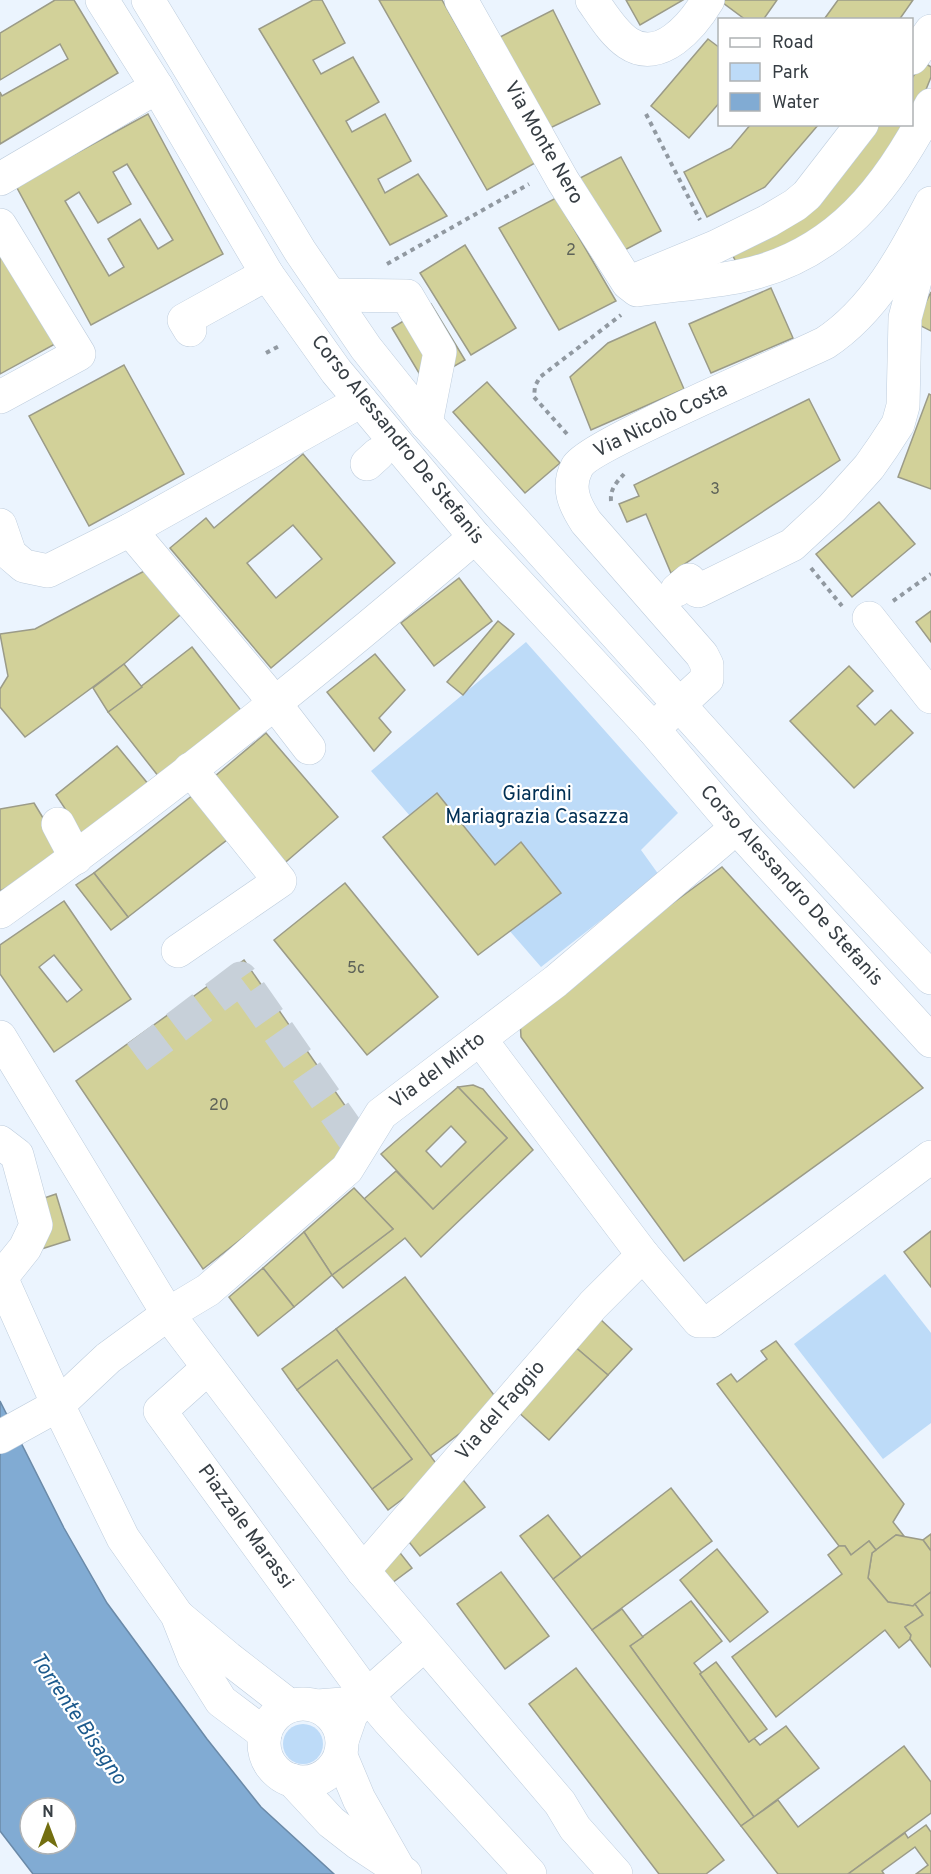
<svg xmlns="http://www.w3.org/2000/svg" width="931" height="1874" font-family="Overpass,sans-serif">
	<rect width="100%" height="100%" fill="#ebf4fe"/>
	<g fill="#bddbf8">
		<polygon points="526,642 678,813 641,850 659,875 541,967 371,771"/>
		<polygon points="885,1274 931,1333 931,1423 883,1459 794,1344"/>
		<circle cx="303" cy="1744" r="20"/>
	</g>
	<path fill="#81abd3" stroke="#6b8aa8" stroke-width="1.5" fill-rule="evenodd" d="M0 1401 64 1528 107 1603 207 1739 261 1807 334 1874H33L0 1831ZM30 1808H66V1844H30Z"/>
	<g fill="#d2d199" stroke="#9b9b88" stroke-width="1.5" fill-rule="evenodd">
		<polygon points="55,0 74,0 118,73 0,144 0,92 2,96 68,59 60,44 0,80 0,33"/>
		<polygon points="313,0 322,0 345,43 313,60 321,74 353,57 379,102 346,121 352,132 385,114 411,161 378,179 385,193 418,174 447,216 390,245 259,29"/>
		<polygon points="379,0 442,0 535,163 487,190"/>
		<polygon points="626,0 683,0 640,25"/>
		<polygon points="719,0 777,0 763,20 746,20"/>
		<polygon points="838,0 913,0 899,20 827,20 825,18"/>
		<polygon points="553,10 600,104 546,130 500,37"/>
		<polygon points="708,39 720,48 720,102 689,138 651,106"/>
		<polygon points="923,62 931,67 931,77 905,142 805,245 738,266 731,252 794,222 879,124 912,124 912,78"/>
		<path d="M148 114 223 254 91 325 16 186ZM127 164 173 240 158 249 140 219 108 239 124 267 109 276 65 201 79 192 98 223 131 204 113 172Z"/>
		<polygon points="751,124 819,124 765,187 707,217 684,172 731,148"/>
		<polygon points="621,157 661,231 619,253 580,178"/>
		<polygon points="556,198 616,301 559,330 499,228"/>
		<polygon points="465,245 516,328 471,355 420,273"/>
		<polygon points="0,252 55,344 0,374"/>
		<polygon points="771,288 793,338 711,373 689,324"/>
		<polygon points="931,292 931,331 915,323"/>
		<polygon points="431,304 465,360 425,383 392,328"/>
		<polygon points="655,322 684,389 591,430 570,377 608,343"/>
		<polygon points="124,365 184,474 89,526 29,416"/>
		<polygon points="487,382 560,463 525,493 453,412"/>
		<polygon points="929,394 931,395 931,489 898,477"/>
		<polygon points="809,399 840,460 671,573 646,514 627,522 619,504 639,496 634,485"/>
		<path d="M303 454 395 563 271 668 170 548 206 518 214 528ZM293 525 322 559 276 598 247 563Z"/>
		<polygon points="879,502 915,544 852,597 816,554"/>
		<polygon points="150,568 187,609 124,664 25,737 0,707 0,689 8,676 0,634 35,629"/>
		<polygon points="459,578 492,621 434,666 401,623"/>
		<polygon points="931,611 931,642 916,622"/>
		<polygon points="498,621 514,634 463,695 447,682"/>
		<polygon points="192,647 243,713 159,777 108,712"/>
		<polygon points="375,654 405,690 379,718 391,732 374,751 327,692"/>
		<polygon points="124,664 142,687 108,712 93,688"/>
		<polygon points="849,666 873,691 857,706 875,725 891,710 913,733 854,788 790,721"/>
		<polygon points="266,733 338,817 280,867 208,782"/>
		<polygon points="117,746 149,785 83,836 56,795"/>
		<polygon points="198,791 232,836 128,917 94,873"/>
		<polygon points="437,793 495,865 521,842 561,893 478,955 383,837"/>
		<polygon points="34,803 66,856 0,891 0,809"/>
		<polygon points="722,867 923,1088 684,1261 521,1037 520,1020 527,1010"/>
		<polygon points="94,873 128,917 111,930 76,885"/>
		<polygon points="345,883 438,997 367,1055 274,940"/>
		<path d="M64 901 131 999 54 1052 0 974V945ZM54 955 82 990 67 1002 39 967Z"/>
		<polygon points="244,960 364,1133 341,1161 203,1269 76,1081"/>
		<polygon points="473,1085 483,1089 533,1150 421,1257 405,1238 343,1288 332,1275 393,1229 364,1199 396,1171 433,1209 507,1138 458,1087"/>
		<path d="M458 1087 507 1138 433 1209 381 1154ZM451 1126 466 1142 441 1167 426 1151Z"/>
		<polygon points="354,1188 393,1229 332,1275 304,1232"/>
		<polygon points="56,1194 70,1240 35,1251 21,1206"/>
		<polygon points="931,1231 931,1287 904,1252"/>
		<polygon points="304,1232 332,1275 294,1307 263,1268"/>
		<polygon points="263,1268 294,1307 258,1336 229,1297"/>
		<polygon points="405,1277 500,1403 430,1456 336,1329"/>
		<polygon points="599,1318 632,1349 608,1375 574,1346"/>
		<polygon points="336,1329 441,1470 388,1510 372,1489 412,1459 337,1360 297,1390 282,1369"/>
		<polygon points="776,1341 904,1504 893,1522 904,1536 896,1535 876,1550 869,1541 851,1555 845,1546 839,1546 717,1384 731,1374 737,1382 767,1359 761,1351"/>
		<polygon points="574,1346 608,1375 549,1440 516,1410"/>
		<polygon points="337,1360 412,1459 372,1489 297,1390"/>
		<polygon points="460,1476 485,1507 420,1556 406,1538"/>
		<polygon points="671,1488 712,1541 592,1630 553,1579"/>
		<polygon points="548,1515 581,1557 553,1579 520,1536"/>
		<polygon points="931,1534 931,1551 923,1540"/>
		<polygon points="896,1535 923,1540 931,1551 931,1592 913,1606 888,1602 868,1578 872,1553"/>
		<polygon points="869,1541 876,1550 872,1553 868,1578 888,1602 913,1606 915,1604 923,1615 905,1627 911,1635 910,1639 899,1648 885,1630 776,1717 732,1657 842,1574 828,1555 839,1546 845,1546 851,1555"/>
		<polygon points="397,1549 412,1568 392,1583 379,1569"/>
		<polygon points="717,1549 768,1612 730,1642 680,1580"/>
		<polygon points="501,1572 549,1636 505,1669 457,1604"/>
		<polygon points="931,1592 931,1667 910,1639 911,1635 905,1627 923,1615 915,1604"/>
		<polygon points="691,1601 722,1641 694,1663 702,1673 700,1674 749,1742 754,1738 760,1745 786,1726 819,1768 754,1817 630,1646"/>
		<polygon points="622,1609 643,1637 630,1646 754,1817 741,1826 592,1630"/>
		<polygon points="716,1662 767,1729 749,1742 700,1674"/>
		<polygon points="576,1668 724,1860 706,1874 659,1874 529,1704"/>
		<polygon points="904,1746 931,1782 931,1813 848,1874 778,1874 741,1826 778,1800 798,1827"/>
		<polygon points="926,1825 931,1832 931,1874 916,1874 928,1865 915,1847 882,1871 884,1874 848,1874 905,1833 908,1838"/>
	</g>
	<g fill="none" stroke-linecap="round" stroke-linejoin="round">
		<polyline stroke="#c7d0d9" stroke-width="33" stroke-dasharray="33 16" stroke-linecap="butt" points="137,1057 241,978 360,1148"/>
		<g stroke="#becddd" stroke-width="34">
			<g id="minor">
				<path d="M461 0 563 181 628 283 637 290C671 285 707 283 741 276 837 256 889 187 931 105"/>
				<path d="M592 0C602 14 613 33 628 43 660 65 693 25 708 0"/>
				<polyline points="912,58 931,31"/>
				<polyline points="0,179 157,87"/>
				<polyline points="0,225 79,354 0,397"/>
				<polyline points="640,278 715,247 768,221 795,205 807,195 862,124"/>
				<polyline points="330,295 407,296 440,352 426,423"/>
				<polyline points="190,330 184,320 267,274"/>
				<polyline points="367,464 378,454"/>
				<polyline points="0,525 10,554 24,566 48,571 130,530 361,401"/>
				<polyline points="130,530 262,687 309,748"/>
				<polyline points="677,590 689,580 698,591 792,545 832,508 869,467 883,447 898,424 903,406 905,318 916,277 931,250"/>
				<polyline points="869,618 931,697"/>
				<path d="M653 729 707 679V665L702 655 586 522C575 505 566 488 577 467 588 446 790 360 825 343 875 310 904 255 931 203"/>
				<polyline points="58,824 76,858"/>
				<path d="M0 912C164 795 322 668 475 537"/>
				<polyline points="178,951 280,881 190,769"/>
				<polyline points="0,1037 168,1314 363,1571 560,1803 575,1828 616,1874"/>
				<polyline points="480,1039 643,1255 699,1321 711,1321 931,1157"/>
				<polyline points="0,1142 17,1155 36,1225 25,1248 1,1278"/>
				<polyline points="208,1368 160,1411 367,1695 389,1721 530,1874"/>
				<polyline points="0,1437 58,1405 108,1358 168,1314 208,1290 347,1169 381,1114 556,981 723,839"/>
				<polyline points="363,1571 593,1305 643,1255"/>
				<polyline points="318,1706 343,1704 363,1699"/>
				<polyline points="343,1738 351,1715 363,1699 424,1645"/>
			</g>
		</g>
		<g stroke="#becddd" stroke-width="34">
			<g id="major">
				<polyline points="102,0 157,87 267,274 336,371 475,537 653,729 737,828 931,1041"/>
				<polyline points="148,0 300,251 366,348 426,423 782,819 931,978"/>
				<polyline points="0,1275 58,1405 123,1538 177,1615 194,1658 221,1701 265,1734"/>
				<polyline points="179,1617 228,1658 290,1706"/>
				<circle cx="303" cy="1743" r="39"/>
				<polyline points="341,1756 359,1799 397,1866"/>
				<polyline points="292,1780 331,1822 358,1843 405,1874"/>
			</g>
		</g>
		<g stroke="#9199a1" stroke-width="4" stroke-dasharray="4.5 4.5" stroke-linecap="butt">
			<polyline points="646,114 700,220"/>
			<polyline points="387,264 529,184"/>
			<polyline points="266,353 281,345"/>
			<polyline points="567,434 534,397 535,386 540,377 621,315"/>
			<path d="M611 501C610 489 616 483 624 474"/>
			<polyline points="811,568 842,606"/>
			<polyline points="893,601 931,574"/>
		</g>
		<use href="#minor" stroke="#fff" stroke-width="33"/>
		<use href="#major" stroke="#fff" stroke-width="33"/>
	</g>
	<g text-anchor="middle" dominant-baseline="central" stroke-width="4.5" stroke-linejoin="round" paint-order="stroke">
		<g font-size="16" fill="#5e6359">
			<text x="571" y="251">2</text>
			<text x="715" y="490">3</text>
			<text x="356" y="969">5c</text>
			<text x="219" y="1106">20</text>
		</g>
		<g font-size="20" fill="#373e44" stroke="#fff">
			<text transform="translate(543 143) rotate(60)">Via Monte Nero</text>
			<text transform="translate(661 421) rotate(-26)">Via Nicolò Costa</text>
			<text transform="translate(397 440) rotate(51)">Corso Alessandro De Stefanis</text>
			<text transform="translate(791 886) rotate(48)">Corso Alessandro De Stefanis</text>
			<text transform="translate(438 1071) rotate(-37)">Via del Mirto</text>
			<text transform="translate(501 1411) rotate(-49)">Via del Faggio</text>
			<text transform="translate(245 1527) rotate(54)">Piazzale Marassi</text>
		</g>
		<g font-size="20" fill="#002f54" stroke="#fff">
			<text x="537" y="795">Giardini<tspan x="537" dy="23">Mariagrazia Casazza</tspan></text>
		</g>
		<g font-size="21" font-style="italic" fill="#1c5a8d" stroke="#fff">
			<text transform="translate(78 1719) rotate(56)">Torrente Bisagno</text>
		</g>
	</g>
	<rect x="718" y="18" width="195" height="108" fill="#ffffff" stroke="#afb2b4" stroke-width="1.5"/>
	<rect x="730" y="38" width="30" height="9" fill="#ffffff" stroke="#afb2b4" stroke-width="1.5"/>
	<text x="772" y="48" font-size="18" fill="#373e44">Road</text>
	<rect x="730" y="63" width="30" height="18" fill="#bddbf8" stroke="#afb2b4" stroke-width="1.5"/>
	<text x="772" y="78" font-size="18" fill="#373e44">Park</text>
	<rect x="730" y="93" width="30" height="18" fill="#81abd3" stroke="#afb2b4" stroke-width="1.5"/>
	<text x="772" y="108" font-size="18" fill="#373e44">Water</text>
	<g transform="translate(48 1826)"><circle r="28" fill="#ffffff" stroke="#afb2b4" stroke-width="1.5"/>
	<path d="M0-4.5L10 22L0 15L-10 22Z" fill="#736f10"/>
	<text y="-9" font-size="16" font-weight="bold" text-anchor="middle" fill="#373e44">N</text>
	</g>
</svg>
